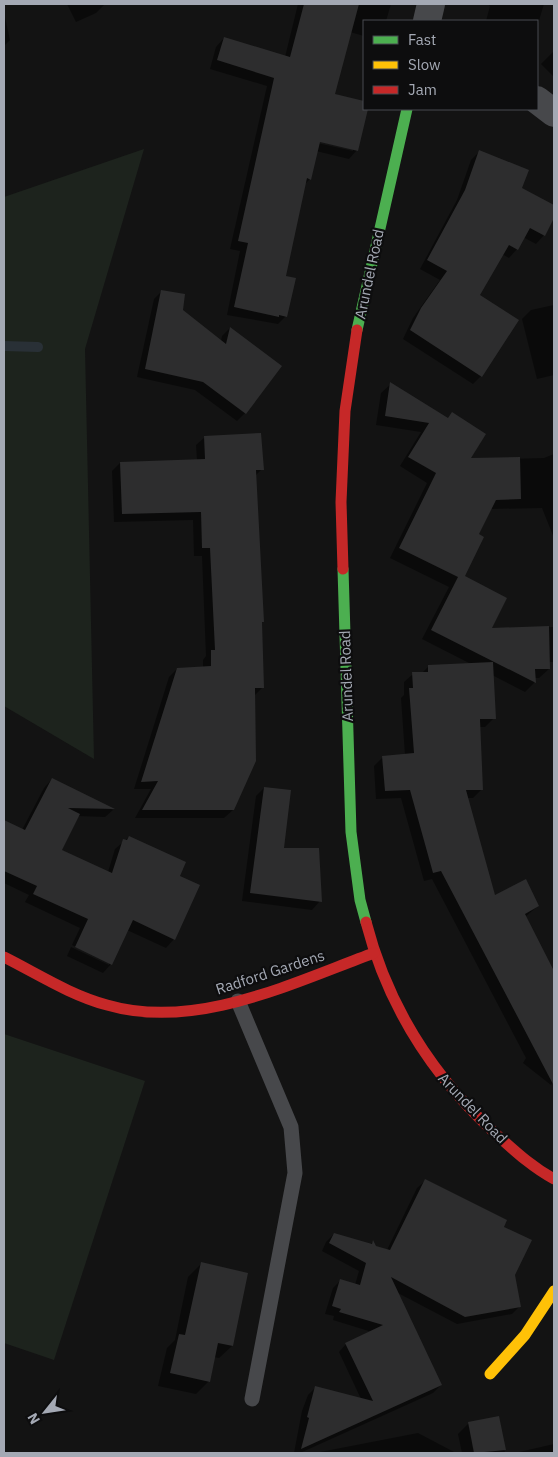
<svg xmlns="http://www.w3.org/2000/svg" width="558" height="1457" font-family="'IBM Plex Sans',sans-serif">
	<rect width="100%" height="100%" fill="#131313"/>
	<g fill="#1d231d">
		<polygon points="144,149 85,349 94,759 4,706 4,197"/>
		<polygon points="4,1034 145,1081 54,1360 4,1343"/>
	</g>
	<g fill="#0007" fill-rule="evenodd">
		<polygon points="67,4 105,4 96,13 76,22"/>
		<path d="M298 4H391L386 21H364V36L350 32 334 95 364 102V109H366L357 150 349 159 316 151 310 179 304 185 285 277 286 316 278 324 227 315 240 251 230 249 267 86 210 69 216 47 224 38 285 57ZM314 140 353 149V151L313 142Z"/>
		<polygon points="487,4 544,4 537,27 537,21 486,21 490,6"/>
		<polygon points="4,13 10,40 4,46"/>
		<polygon points="554,51 554,77 541,64"/>
		<polygon points="479,152 520,188 554,207 554,215 544,235 536,244 523,237 517,249 509,258 502,254 478,296 481,376 473,384 403,339 413,318 440,280 420,269 457,200 471,160"/>
		<polygon points="162,291 181,311 221,341 222,336 230,328 245,413 237,421 195,390 137,377 154,299"/>
		<polygon points="554,305 554,375 537,379 522,319 531,310"/>
		<polygon points="391,384 469,460 544,458 554,454 554,538 542,508 490,509 477,535 463,577 490,629 554,627 554,662 549,662 549,669 539,678 534,678 534,683 525,692 492,675 494,718 485,727 479,727 482,789 473,798 467,798 494,897 538,906 525,917 554,974 554,1081 551,1085 523,1063 526,1058 432,879 424,881 401,798 376,799 374,766 383,757 405,755 401,698 404,695 404,682 413,674 422,673 429,666 471,664 422,639 449,587 390,558 427,483 400,466 421,432 376,425 381,393"/>
		<polygon points="205,437 262,469 255,476 262,622 260,624 263,687 254,696 233,810 224,818 135,818 151,789 134,789 169,677 177,669 203,668 203,660 206,656 202,556 194,556 193,520 114,522 112,471 120,463 197,460 196,445"/>
		<polygon points="52,779 113,810 105,817 78,816 60,850 108,872 115,849 129,837 178,877 174,939 166,948 127,930 111,964 103,973 67,956 71,947 109,965 109,962 72,945 80,928 25,902 29,895 4,883 4,821 22,830 44,788"/>
		<polygon points="264,788 283,850 320,901 312,910 242,901 256,796"/>
		<polygon points="425,1181 502,1228 519,1307 512,1314 457,1324 396,1292 441,1385 433,1393 300,1453 294,1453 302,1411 308,1395 316,1387 361,1399 339,1352 346,1344 372,1332 333,1320 334,1316 325,1314 333,1288 341,1280 355,1285 359,1271 322,1251 326,1242 334,1234 370,1245 373,1242 375,1247 387,1250 417,1188"/>
		<polygon points="201,1264 232,1346 219,1358 214,1357 209,1381 196,1394 158,1386 167,1348 175,1340 188,1277"/>
		<polygon points="498,1418 505,1453 462,1453 458,1434 468,1424"/>
		<polygon points="418,1433 456,1453 315,1453"/>
		<polygon points="554,1444 554,1453 515,1453"/>
	</g>
	<g fill="none" stroke-linecap="round" stroke-linejoin="round">
		<polyline stroke="#293036" stroke-width="10" points="4,346 38,347"/>
	</g>
	<g fill="#2d2d2e">
		<polygon points="304,4 359,4 335,94 364,101 364,109 368,109 358,151 320,142 311,180 307,178 286,276 296,278 287,317 279,315 279,317 234,307 248,243 238,241 274,78 217,60 224,37 290,57"/>
		<polygon points="479,150 529,170 522,188 554,205 554,218 545,236 530,228 518,250 509,245 480,295 519,320 482,377 410,330 421,308 447,271 427,260 465,190"/>
		<polygon points="161,290 185,294 183,310 226,344 230,327 282,366 246,414 203,382 145,369"/>
		<polygon points="390,382 448,418 452,412 486,434 471,458 520,457 521,499 496,500 479,534 484,537 465,576 507,598 492,628 549,626 550,669 535,669 536,683 431,630 458,577 399,548 436,473 408,457 429,423 385,416"/>
		<polygon points="261,433 264,470 256,470 264,622 262,622 264,688 255,688 256,761 234,810 142,810 158,781 141,782 177,668 211,666 211,650 215,650 210,548 202,548 201,512 122,514 120,462 205,459 204,436"/>
		<polygon points="493,662 496,719 480,719 483,790 466,790 495,895 526,879 539,906 525,914 554,971 554,1086 441,871 433,873 410,790 385,791 382,756 414,753 409,688 413,688 412,672 428,672 428,665"/>
		<polygon points="52,778 115,809 68,808 80,814 62,850 112,873 123,839 127,840 129,836 186,862 180,876 200,885 175,940 133,920 112,965 75,947 88,919 33,894 37,886 4,871 4,820 25,830"/>
		<polygon points="264,787 291,790 284,848 319,848 322,902 250,893"/>
		<polygon points="425,1179 507,1220 504,1227 532,1240 515,1275 521,1307 465,1317 391,1277 442,1385 301,1449 309,1418 307,1417 315,1386 373,1401 345,1343 383,1325 339,1312 341,1309 332,1306 340,1279 360,1285 366,1263 329,1243 334,1233 372,1244 373,1240 376,1246 390,1250"/>
		<polygon points="201,1262 248,1273 233,1346 218,1343 210,1382 170,1373 179,1334 185,1335"/>
		<polygon points="499,1416 506,1450 474,1453 468,1422"/>
	</g>
	<g fill="none" stroke-linecap="round" stroke-linejoin="round">
		<polyline stroke="#47484b" stroke-width="15" points="238,1001 291,1127 295,1173 252,1399"/>
		<g stroke="#47484b" stroke-width="28">
			<polyline points="427,21 431,4"/>
			<polyline points="537,100 554,113"/>
		</g>
		<g stroke="#4caf50" stroke-width="11">
			<polyline points="357,330 407,109"/>
			<polyline points="343,569 351,832 360,900 366,922"/>
		</g>
		<polyline stroke="#ffc107" stroke-width="11" points="490,1374 525,1335 554,1291"/>
		<g stroke="#c62828" stroke-width="11">
			<polyline points="343,569 341,502 345,411 357,330"/>
			<path d="M366 922C388 1007 433 1077 497 1135 516 1152 532 1167 554 1179"/>
			<path d="M4 957C38 974 70 995 107 1005 196 1031 292 983 374 953"/>
		</g>
	</g>
	<g text-anchor="middle" dominant-baseline="central" stroke-width="4.5" stroke-linejoin="round" paint-order="stroke">
		<g font-size="15" fill="#a4a9b4" stroke="#0d0d0e">
			<text transform="translate(369 274) rotate(-78)">Arundel Road</text>
			<text transform="translate(346 676) rotate(-92)">Arundel Road</text>
			<text transform="translate(270 972) rotate(-18)">Radford Gardens</text>
			<text transform="translate(473 1108) rotate(46)">Arundel Road</text>
		</g>
	</g>
	<rect width="558" height="1457" fill="none" stroke="#a4a9b4" stroke-width="10"/>
	<rect x="363" y="20" width="175" height="90" fill="#0d0d0e" stroke="#494b50"/>
	<rect x="373" y="36" width="25" height="8" fill="#4caf50" stroke="#494b50"/>
	<text x="408" y="45" font-size="15" fill="#a4a9b4">Fast</text>
	<rect x="373" y="61" width="25" height="8" fill="#ffc107" stroke="#494b50"/>
	<text x="408" y="70" font-size="15" fill="#a4a9b4">Slow</text>
	<rect x="373" y="86" width="25" height="8" fill="#c62828" stroke="#494b50"/>
	<text x="408" y="95" font-size="15" fill="#a4a9b4">Jam</text>
	<g transform="translate(45 1412) rotate(240)" stroke="#0d0d0e" stroke-width="4" paint-order="stroke">
	<path d="M0-4L9 19L0 12L-9 19Z" fill="#a4a9b4"/>
	<text y="-8" font-size="14" font-weight="bold" text-anchor="middle" fill="#a4a9b4">N</text>
	</g>
</svg>
